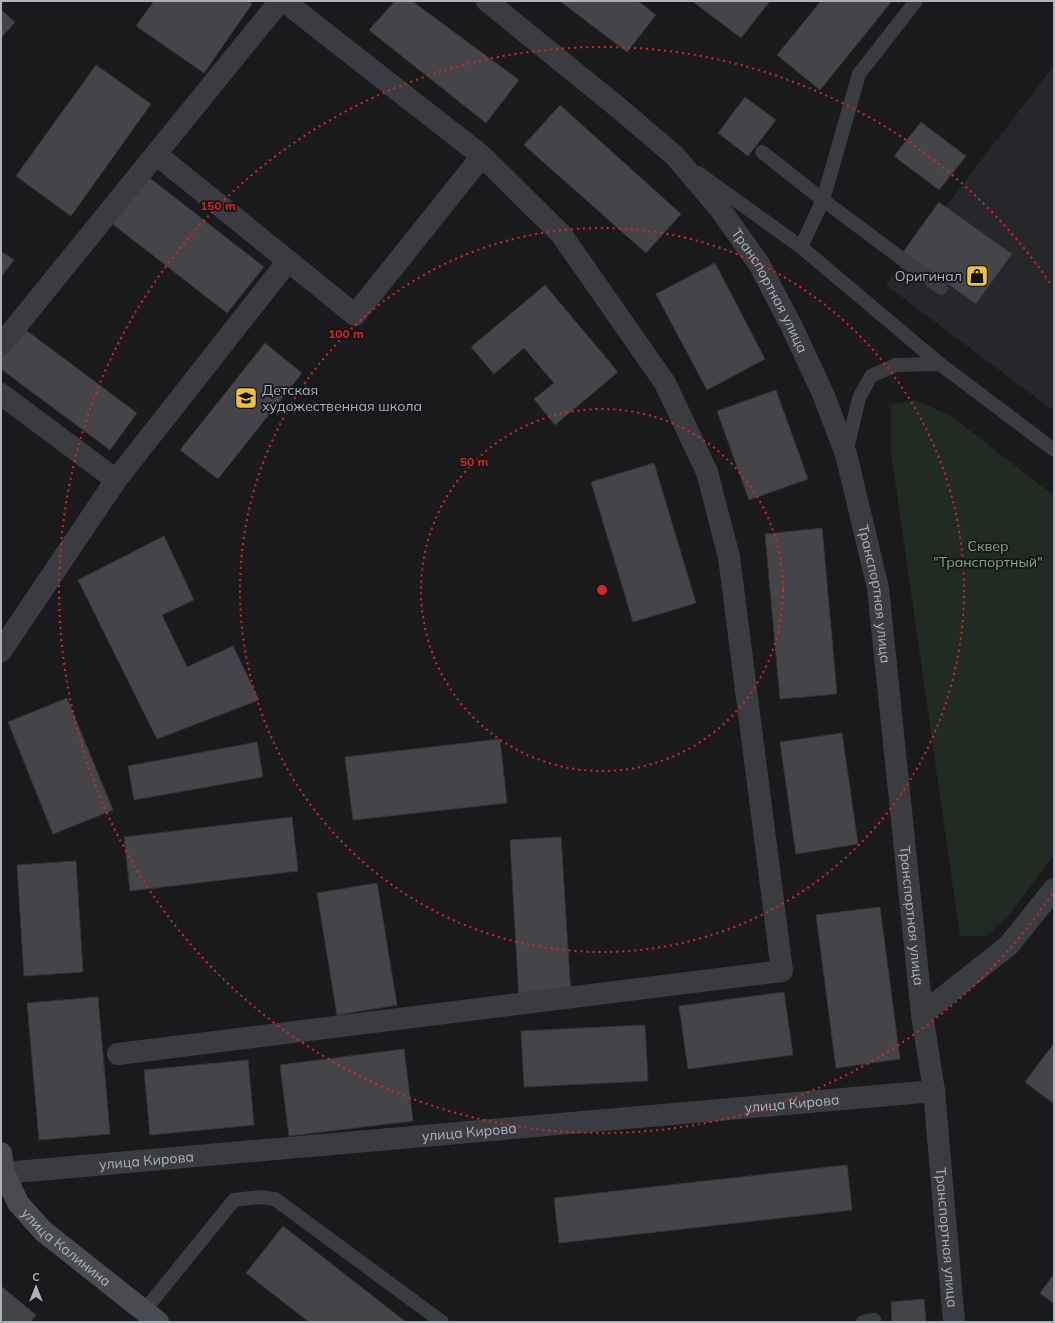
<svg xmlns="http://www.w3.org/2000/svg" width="1055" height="1323" font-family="Mulish,sans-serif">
	<rect width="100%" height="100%" fill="#1a1a1d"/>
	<polygon fill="#27262a" points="1054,65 1054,411 886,285"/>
	<polygon fill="#222a24" points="915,400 951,416 1054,496 1054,855 1010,914 987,936 960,936 891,452 891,405"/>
	<g fill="#454549" stroke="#353438">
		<polygon points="154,1 248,1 252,4 204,73 136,26"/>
		<polygon points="395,1 412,1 519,80 486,123 369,30"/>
		<polygon points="560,1 638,1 656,15 627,52"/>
		<polygon points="692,1 770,1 741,38"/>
		<polygon points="821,1 892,1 820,90 777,55"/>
		<polygon points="1,10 15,22 1,38"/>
		<polygon points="96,65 151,104 71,216 16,176"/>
		<polygon points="745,97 776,120 748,156 718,133"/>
		<polygon points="560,105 681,214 646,253 524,145"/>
		<polygon points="921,122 966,156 939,190 894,156"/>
		<polygon points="146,175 264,267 227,313 110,222"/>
		<polygon points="939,202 1012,254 976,304 903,252"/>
		<polygon points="1,251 14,260 1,277"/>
		<polygon points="715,263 765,359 707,390 656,294"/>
		<polygon points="545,285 618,372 555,425 534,399 554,383 524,348 494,374 471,347"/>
		<polygon points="23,328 137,413 110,450 1,369 1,358"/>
		<polygon points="265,343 302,373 218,479 180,450"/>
		<polygon points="776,390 808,479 749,500 717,411"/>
		<polygon points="654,463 696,603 633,622 591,482"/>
		<polygon points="822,528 837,694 780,699 765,534"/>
		<polygon points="164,536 194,600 162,615 187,667 233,646 259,700 157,739 78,580"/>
		<polygon points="67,698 113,810 53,834 8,722"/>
		<polygon points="842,733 858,844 796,854 780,742"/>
		<polygon points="500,739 507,803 353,820 345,757"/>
		<polygon points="257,742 263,777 134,800 128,766"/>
		<polygon points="292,817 298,871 130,891 124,837"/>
		<polygon points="561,837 571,997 519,1000 510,840"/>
		<polygon points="76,861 83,972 24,976 17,865"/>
		<polygon points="377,883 397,1005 337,1015 317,893"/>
		<polygon points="880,907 900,1059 836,1068 816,915"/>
		<polygon points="784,992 793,1055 688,1069 679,1006"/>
		<polygon points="98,997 110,1134 39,1140 27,1003"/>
		<polygon points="645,1025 648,1081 524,1087 521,1031"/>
		<polygon points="1054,1043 1054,1104 1025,1082"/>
		<polygon points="404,1049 413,1121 289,1136 280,1065"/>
		<polygon points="248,1060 254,1125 150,1135 144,1070"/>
		<polygon points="847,1165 852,1210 559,1243 554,1198"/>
		<polygon points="283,1226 406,1322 309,1322 246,1273"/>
		<polygon points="1054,1274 1054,1304 1040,1293"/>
		<polygon points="1,1286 36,1315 30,1322 4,1322 1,1320"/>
		<polygon points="924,1299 926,1322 892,1322 891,1302"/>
	</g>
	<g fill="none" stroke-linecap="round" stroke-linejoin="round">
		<g stroke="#3b3c41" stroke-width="14">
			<polyline points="762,152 823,200 941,288"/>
			<polyline points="698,173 801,247 940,364 1054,450"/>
			<polyline points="801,247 823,200 859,74 916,1"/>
			<polyline points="846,454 859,398 871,376 896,365 940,364"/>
			<polyline points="144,1311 234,1200 261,1197 275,1199 442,1322"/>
			<polyline points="863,1322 874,1320"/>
		</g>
		<g stroke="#3b3c41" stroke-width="22">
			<polyline points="156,154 355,315 482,156"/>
			<polyline points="1,345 280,1"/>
			<polyline points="1,394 116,480 1,651"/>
			<polyline points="116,480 288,261"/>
			<polyline points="922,1014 1009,945 1054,889"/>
			<polyline points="118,1054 782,971 729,557 707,472 665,383 561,234 482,156 284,1"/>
			<path id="s1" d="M4 1173 934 1091"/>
		</g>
		<path stroke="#3b3c41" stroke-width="22" id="s2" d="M487 1 620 109 675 156 720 209 759 264 791 325 824 396 846 454 878 588 922 1014 934 1091 954 1322"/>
		<path stroke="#494b51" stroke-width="22" id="s3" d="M1 1153 4 1173 18 1203 43 1231 158 1322"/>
	</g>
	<g fill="none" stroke="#d62828" stroke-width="2" stroke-dasharray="2 4">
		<circle cx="602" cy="590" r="181"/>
		<circle cx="602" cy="590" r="362"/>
		<path d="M1052 894A543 543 0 1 1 1052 286"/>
	</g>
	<defs>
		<g id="shop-square" transform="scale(1.15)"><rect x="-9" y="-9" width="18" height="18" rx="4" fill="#ecc043" stroke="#151518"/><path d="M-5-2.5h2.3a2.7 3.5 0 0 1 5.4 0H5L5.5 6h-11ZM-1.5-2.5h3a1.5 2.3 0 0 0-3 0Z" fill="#111"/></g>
		<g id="school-square" transform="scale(1.15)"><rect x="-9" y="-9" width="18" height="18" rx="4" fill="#ecc043" stroke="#151518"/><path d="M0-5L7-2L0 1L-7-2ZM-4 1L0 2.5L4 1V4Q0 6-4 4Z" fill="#111"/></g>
	</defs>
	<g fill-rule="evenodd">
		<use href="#shop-square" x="977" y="276"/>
		<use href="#school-square" x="246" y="398"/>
	</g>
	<g text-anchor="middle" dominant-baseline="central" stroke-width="3.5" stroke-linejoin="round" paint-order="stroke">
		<g font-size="14" fill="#adb1bb" stroke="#151518" text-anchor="end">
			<text x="962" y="276">Оригинал</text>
			<text x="262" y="390" text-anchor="start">Детская<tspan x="262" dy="16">художественная школа</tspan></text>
		</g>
		<g font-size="14" fill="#adb1bb" stroke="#151518">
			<text stroke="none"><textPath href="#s2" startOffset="409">Транспортная улица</textPath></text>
			<text stroke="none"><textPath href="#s2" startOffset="733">Транспортная улица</textPath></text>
			<text stroke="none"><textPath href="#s2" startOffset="1057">Транспортная улица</textPath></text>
			<text stroke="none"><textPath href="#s1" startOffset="791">улица Кирова</textPath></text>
			<text stroke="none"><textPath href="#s1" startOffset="467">улица Кирова</textPath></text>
			<text stroke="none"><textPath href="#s1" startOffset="143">улица Кирова</textPath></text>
			<text stroke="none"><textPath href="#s2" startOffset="1381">Транспортная улица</textPath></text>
			<text stroke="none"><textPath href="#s3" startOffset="119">улица Калинина</textPath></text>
		</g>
		<g font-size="14" fill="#85a58a" stroke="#151518">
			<text x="988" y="546">Сквер<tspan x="988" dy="16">"Транспортный"</tspan></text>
		</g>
	</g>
	<circle cx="602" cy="590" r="6" fill="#d62828" stroke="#151518" stroke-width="2"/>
	<g font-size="12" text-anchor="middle" font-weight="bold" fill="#d62828" stroke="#151518" stroke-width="3.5" stroke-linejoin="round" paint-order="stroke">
		<text x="218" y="210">150 m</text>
		<text x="346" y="338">100 m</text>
		<text x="474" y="466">50 m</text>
	</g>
	<rect width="1055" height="1323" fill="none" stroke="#adb1bb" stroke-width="4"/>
	<g transform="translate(36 1287)" stroke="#151518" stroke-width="3" paint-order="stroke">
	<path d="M0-3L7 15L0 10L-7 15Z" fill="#adb1bb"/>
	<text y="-6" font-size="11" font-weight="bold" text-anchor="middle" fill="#adb1bb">С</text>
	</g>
</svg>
